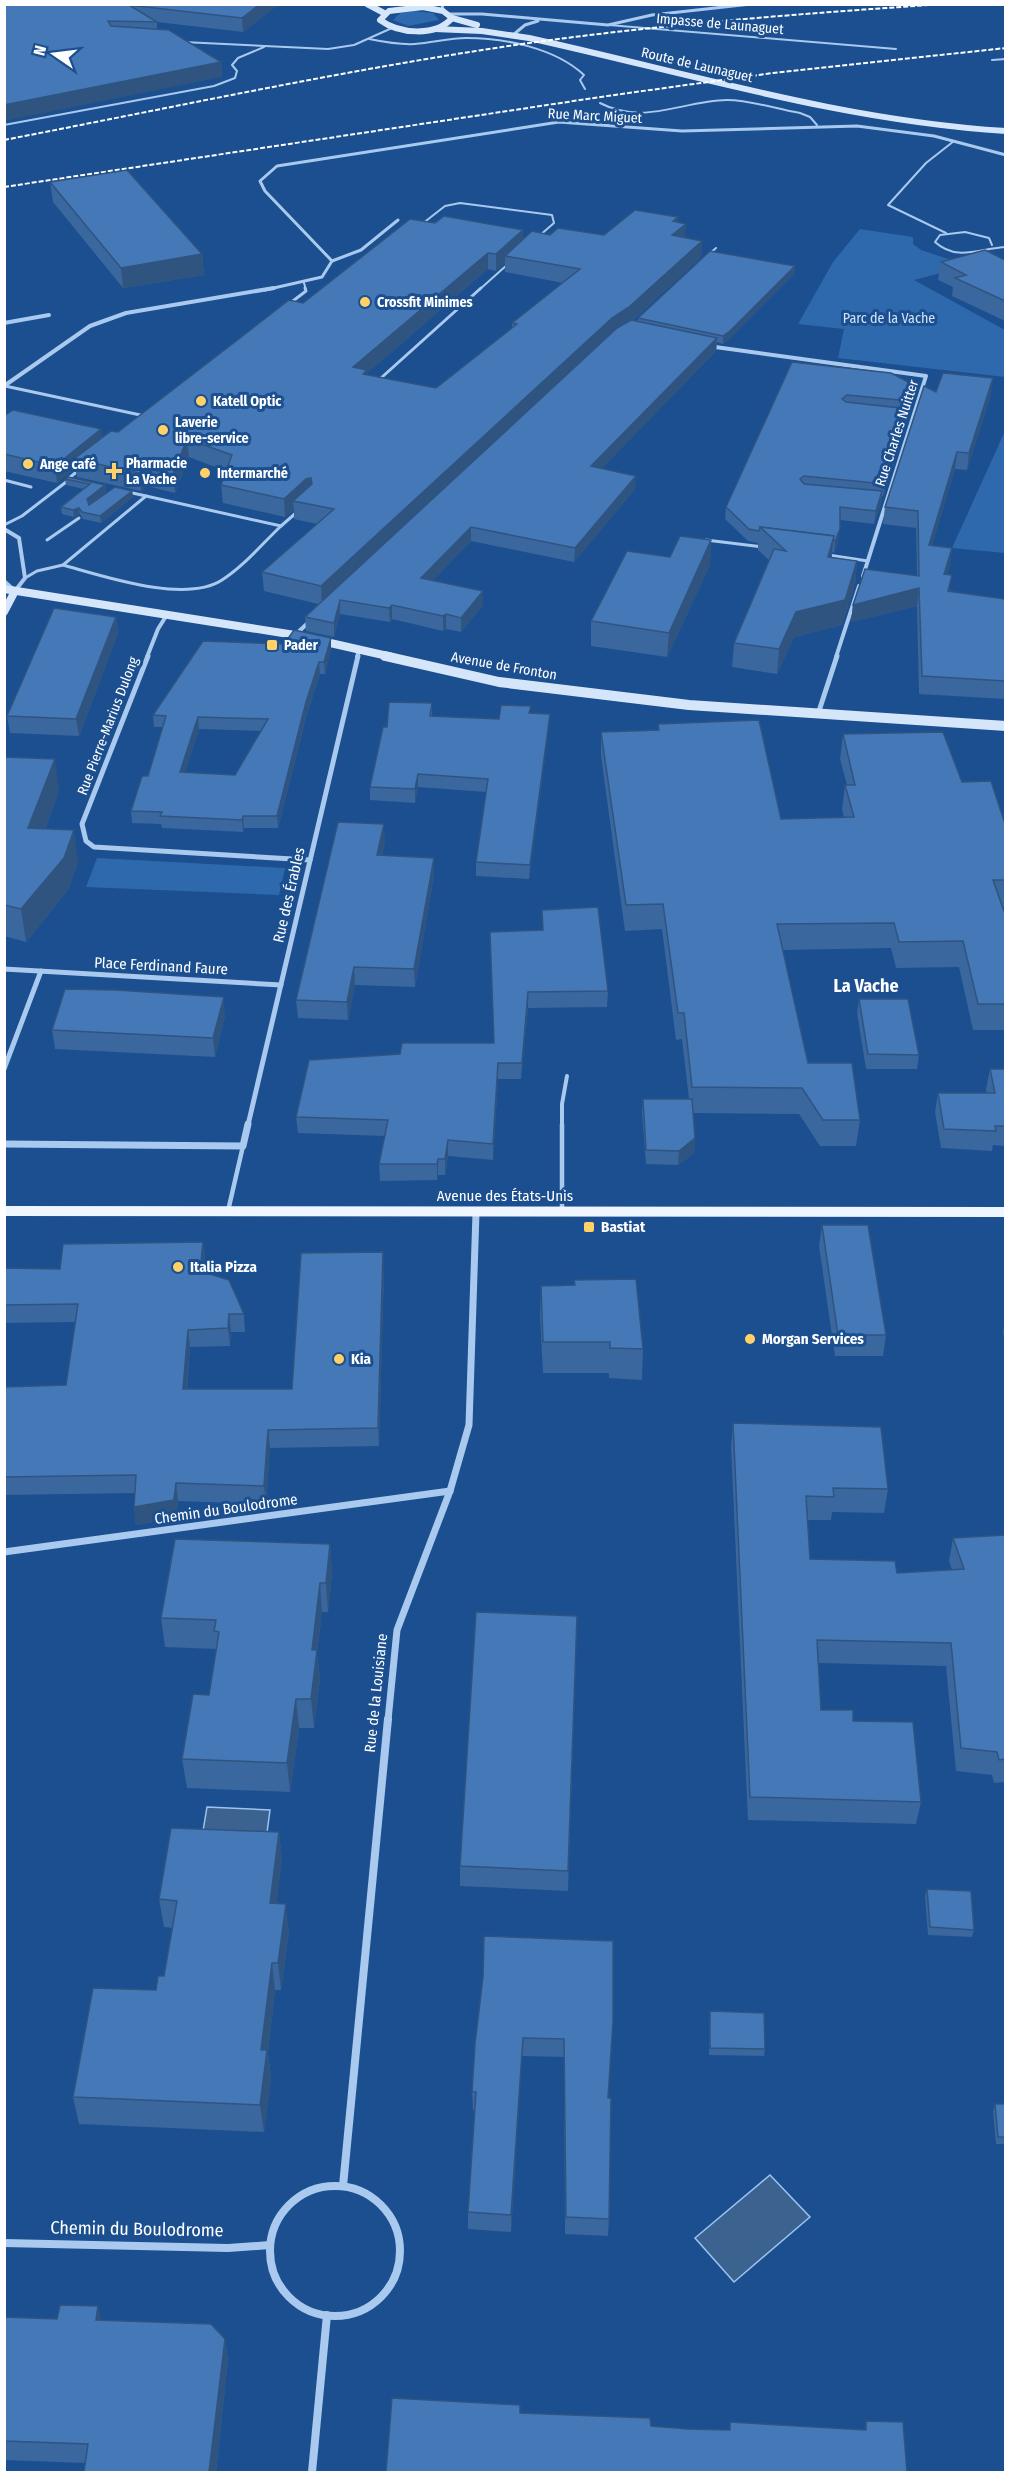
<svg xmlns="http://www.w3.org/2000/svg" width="1010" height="2477" font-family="'Fira Sans Condensed',sans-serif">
	<rect width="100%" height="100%" fill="#1b4f8f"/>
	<g fill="#2e69ad">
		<polygon points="413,11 433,13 439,20 408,26 393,20 400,13"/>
		<polygon points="860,229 913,237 913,244 921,250 945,258 975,264 914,280 1005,330 1005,377 838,358 844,329 798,324 833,262"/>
		<polygon points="1005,431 1005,553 952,548"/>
		<polygon points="97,858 285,868 279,895 86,887"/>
	</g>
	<g fill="#3c6290" stroke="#9cc4f0" stroke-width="1.5">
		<polygon points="207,1807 270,1810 266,1840 202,1837"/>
		<polygon points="770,2175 810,2217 734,2282 695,2238"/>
	</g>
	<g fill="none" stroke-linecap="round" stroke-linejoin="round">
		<g stroke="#a9c9ee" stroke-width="2">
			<polyline points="609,25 896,49"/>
			<path d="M369 39C384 42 400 45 415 44 432 43 449 38 466 38 505 38 555 48 584 75L580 80 585 89"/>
			<polyline points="183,42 328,49 354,45 392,28"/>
			<polyline points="992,60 1006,59"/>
			<path d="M600 103C644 126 681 101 727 100 751 100 776 109 800 113L810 117 817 125"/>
			<polyline points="4,125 214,86 235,78 237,71 232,65 238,58 264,47"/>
			<polyline points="422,224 445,206 460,203 552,215 554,223 539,236"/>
			<polyline points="946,233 888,205 926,163 954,141"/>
			<path d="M992 245 989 238 965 232 940 235 935 242C957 262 980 248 1006 247"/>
			<polyline points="708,255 716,248"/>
			<polyline points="304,283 306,290"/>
			<polyline points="479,290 508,264"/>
		</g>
		<g stroke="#a9c9ee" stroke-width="3">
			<polyline points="289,304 306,291 305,288"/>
			<polyline points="381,378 481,288"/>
			<polyline points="5,386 145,416"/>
			<polyline points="68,479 80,469"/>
			<polyline points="4,480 31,487"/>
			<polyline points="4,525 22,516 70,479"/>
			<polyline points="281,526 297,512"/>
			<polyline points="47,540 79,518"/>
			<polyline points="706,540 763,547"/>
			<polyline points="828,555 868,561"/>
			<path d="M63 565C103 576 185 604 222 580 244 566 262 544 281 526L146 496"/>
			<polyline points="25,578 37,571 63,565 146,496 128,492"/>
		</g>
		<polyline stroke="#a9c9ee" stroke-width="4" points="562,1125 562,1104 567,1076"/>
		<g stroke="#a9c9ee" stroke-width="4.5">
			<polyline points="562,1124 562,1211"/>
			<polyline points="228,1211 243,1146"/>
		</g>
		<g stroke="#a9c9ee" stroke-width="3">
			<polyline points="442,4 443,11"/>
			<polyline points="450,14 482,14 608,25 652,15 751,4"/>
			<polyline points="513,35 525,25 538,21"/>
			<polyline points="332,261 265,191 260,181 277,166 559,122 682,131 857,126 934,136 1006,155"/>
			<polyline points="265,290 322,277 332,261 361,250 398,220"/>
		</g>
		<g stroke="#a9c9ee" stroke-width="4">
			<polyline points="4,323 49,315"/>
			<polyline points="708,346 926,376 863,576"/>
			<polyline points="4,386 90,326 126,313 274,288"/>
			<polyline points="4,529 19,538 25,578 15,591 4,581"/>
			<polyline points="295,635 310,621"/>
			<polyline points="147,657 158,629 168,613"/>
			<polyline points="357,657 359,650"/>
			<polyline points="836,657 859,586"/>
		</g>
		<g stroke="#a9c9ee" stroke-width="5">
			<polyline points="148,656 82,824 86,841 94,847 310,860"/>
			<polyline points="818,714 837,656"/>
			<polyline points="4,969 281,985"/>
			<polyline points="4,1069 41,971"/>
			<polyline points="248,1125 358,656"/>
		</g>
		<g stroke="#a9c9ee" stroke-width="7">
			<polyline points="4,1144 243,1146 248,1124"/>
			<polyline points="4,1552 450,1491"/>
			<polyline points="388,1720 397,1630 450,1491 469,1425 476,1213"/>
		</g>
		<g stroke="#a9c9ee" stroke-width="8">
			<polyline points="343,2186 388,1719"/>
			<circle cx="335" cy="2251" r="65"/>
			<polyline points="4,2243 228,2248 270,2245"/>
			<polyline points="312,2472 327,2315"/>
		</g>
		<g stroke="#d6e6fa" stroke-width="6">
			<polyline points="367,4 384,13"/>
			<path d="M423 7 443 11 452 18C436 37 399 34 380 20L389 11Z"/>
			<polyline points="452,18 477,25"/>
			<path d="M435 29 482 31 529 38C688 73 843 121 1006 131"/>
		</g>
		<g stroke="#d6e6fa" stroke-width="8">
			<polyline points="4,589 295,635 392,657"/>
			<polyline points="4,612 15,591"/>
		</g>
		<polyline stroke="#d6e6fa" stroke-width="10" points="385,656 499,682 689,705 1006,726"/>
		<polygon fill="#f0f6ff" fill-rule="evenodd" points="4,1206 1006,1207 1006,1217 4,1216"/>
		<g stroke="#fff" stroke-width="2" stroke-dasharray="5 2" stroke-linecap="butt">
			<path d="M4 140C170 108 335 72 502 47 648 25 796 14 944 4"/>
			<polyline points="4,187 607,96 773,73 1006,48"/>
		</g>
	</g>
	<g fill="#3a679d" fill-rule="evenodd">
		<polygon points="4,4 279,4 243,32 157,22 157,29 221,62 222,77"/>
		<polygon points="50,182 202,254 204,275 123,288 53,202"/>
		<path d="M678 222 685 237 702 241 701 257 633 320 638 321V318L795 266 794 274 730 338 723 344 717 342 716 351 602 468 635 489 574 562 471 541 433 580 483 591V605L461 632 446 629 443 631 392 619 390 622 340 614 334 637 306 631 305 617 318 604 264 591 262 572 317 524 294 519V510L285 517 223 503 221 485 226 471 189 457 175 493 146 486 141 491 77 477 75 468 57 483 4 471V416L102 437 118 432 303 303 523 239 550 235H604ZM505 263V272L563 283 512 323V328L436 388 368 375 367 373 488 269 496 271Z"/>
		<polygon points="1005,260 1005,321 952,296 953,287 938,280 941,262"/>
		<polygon points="792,362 916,386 915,398 910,413 908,413 908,420 883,496 882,496 881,503 874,524 840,520 838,541 834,553 832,552 832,558 857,561 855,585 842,625 794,637 777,674 732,667 734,643 769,560 758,550 758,543 748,541 725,519 726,507"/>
		<polygon points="936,392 991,394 967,470 955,469 932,545 950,565 947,574 950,591 1005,599 1005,699 919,694 917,606 851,622 853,605 917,576 916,528 883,524 885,507"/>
		<polygon points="65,479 105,485 106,491 89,505 132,491 133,497 101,523 83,519 80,514 74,517 62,514 61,507 84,489 66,485"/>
		<polygon points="711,540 710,565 667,657 591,646 591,621 670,557"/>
		<polygon points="116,617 118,633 79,736 10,733 7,716"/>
		<path d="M331 650 325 674H320L307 714 278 828H244L243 832 162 828 161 824 132 823 131 811 148 776 163 727H154L153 715ZM199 729 261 731 235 775 185 772Z"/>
		<polygon points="432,703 432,716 499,719 531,713 550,714 549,727 529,879 476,876 476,862 486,792 418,787 415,803 370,800 370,787"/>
		<polygon points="658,724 781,819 844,817 842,810 845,785 847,785 840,759 843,734 962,782 1005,824 1005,906 1003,906 1005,914 1005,1030 973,1030 959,967 896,968 891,948 783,950 808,1063 860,1120 856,1146 820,1146 799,1114 693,1113 695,1138 694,1153 678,1165 646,1164 642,1113 643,1099 689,1099 682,1039 676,1040 662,929 625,931 601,756 601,732 658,730"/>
		<polygon points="4,757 59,791 45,829 78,862 68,890 26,942 4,936"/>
		<polygon points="385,842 382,855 434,875 415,987 355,985 348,1020 298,1018 296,1000"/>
		<polygon points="542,910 608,991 607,1007 528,1008 521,1079 498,1079 493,1160 448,1156 445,1175 438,1175 437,1180 380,1181 379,1164 385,1136 298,1133 296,1117 400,1054 494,1043 490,932 542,930"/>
		<polygon points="859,999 919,1055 917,1069 866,1069 857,1013"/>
		<polygon points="225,1015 215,1057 55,1049 52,1030"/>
		<polygon points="990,1069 1005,1069 1005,1146 993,1145 992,1151 941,1148 935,1112 938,1093 987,1093 986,1089"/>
		<polygon points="822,1225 886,1335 883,1356 835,1356 819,1246"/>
		<polygon points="203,1242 205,1260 204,1272 244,1314 245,1332 231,1332 230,1346 190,1347 187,1389 292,1389 384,1270 379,1446 270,1448 266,1504 178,1501 176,1518 136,1525 134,1507 135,1493 4,1495 4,1387 66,1385 75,1322 4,1323 4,1268 60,1269"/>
		<polygon points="574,1280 643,1349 642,1380 609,1378 609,1373 543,1373 540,1316 541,1286 574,1285"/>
		<polygon points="1005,1320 1005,1343 1003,1332"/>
		<polygon points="733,1423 888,1489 884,1513 832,1512 831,1520 807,1520 810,1559 897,1573 952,1570 949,1561 953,1538 1005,1535 1005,1782 994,1783 992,1775 956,1771 946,1666 818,1663 821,1710 853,1721 921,1802 916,1824 748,1820 731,1447"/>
		<polygon points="330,1544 332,1574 328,1612 322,1612 317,1653 320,1679 314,1728 299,1728 290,1792 187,1788 182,1759 209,1695 216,1649 165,1647 161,1618"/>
		<polygon points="577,1616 568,1891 460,1886 460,1866"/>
		<polygon points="279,1832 282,1860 276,1904 289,1932 281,1990 275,1990 268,2053 271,2077 264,2132 79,2124 73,2097 156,1990 164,1976 172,1928 164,1927 159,1899"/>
		<polygon points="927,1889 974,1930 972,1937 928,1935 925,1896"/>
		<polygon points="710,2011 765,2049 764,2056 709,2055"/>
		<polygon points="613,2021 608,2098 609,2219 608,2236 565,2234 564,2057 522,2056 511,2232 468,2229 468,2212 475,2110 473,2110 472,2092 475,2044"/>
		<polygon points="995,2104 1005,2104 1005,2144 996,2144 993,2111"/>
		<polygon points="4,2317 101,2320 225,2339 228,2360 216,2472 84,2472 86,2463 4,2460"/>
	</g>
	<g fill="#305480">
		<polygon points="260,4 279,4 243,32 242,18"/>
		<polygon points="221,62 222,77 4,121 4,105"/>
		<polygon points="678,217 678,231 686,224 685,240 672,252 673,221"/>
		<polygon points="523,230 523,246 505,256 505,263 496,271 496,254"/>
		<polygon points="702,241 701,257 322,605 321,586 612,318"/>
		<polygon points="488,253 488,269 367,373 368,388 353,367"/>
		<polygon points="202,254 204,275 123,288 121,268"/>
		<polygon points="795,266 794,274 730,338 723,344 723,336"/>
		<polygon points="717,338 716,351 591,480 591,466"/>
		<polygon points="993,378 991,394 967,470 969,453"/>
		<polygon points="916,386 915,398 910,413 911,401"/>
		<polygon points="909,409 908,420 883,496 885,484"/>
		<polygon points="101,429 103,446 74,459 75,468 57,483 55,466"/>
		<polygon points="187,439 189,457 175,493 173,474"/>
		<polygon points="957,452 955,469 927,562 929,545"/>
		<polygon points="144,468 146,486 141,491 139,473"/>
		<polygon points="636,476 635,489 574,562 575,548"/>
		<polygon points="311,478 312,497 293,501 294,510 285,517 284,499 306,479"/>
		<polygon points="105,485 106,491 88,505 87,499"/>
		<polygon points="132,491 133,497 101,523 100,516"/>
		<polygon points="882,491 881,503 874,524 876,511"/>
		<polygon points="79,508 80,514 74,517 73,510"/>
		<polygon points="471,527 471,541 421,592 421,578"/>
		<polygon points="840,529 838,541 834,553 835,541"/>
		<polygon points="834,536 831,560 828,557"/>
		<polygon points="711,540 710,565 667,657 669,633"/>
		<polygon points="952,548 950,565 941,591 944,574"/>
		<polygon points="857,561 855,585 842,625 794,637 777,674 779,649 796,612"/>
		<polygon points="919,588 917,606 851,622 853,605"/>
		<polygon points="483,591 483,605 461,632 461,618"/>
		<polygon points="340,600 340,614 334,637 334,623"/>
		<polygon points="392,605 392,619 390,622 389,608"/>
		<polygon points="446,614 446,629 443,631 443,616"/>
		<polygon points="116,617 118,633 79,736 76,719"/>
		<polygon points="331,638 331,650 325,674 324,662"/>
		<polygon points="319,662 320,674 307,714 278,828 277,816 306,702"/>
		<polygon points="550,714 549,727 529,879 530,865"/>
		<polygon points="198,717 199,729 181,784 180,772"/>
		<polygon points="55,759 59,791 33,860 28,828"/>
		<polygon points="418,774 418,787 415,803 415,789"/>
		<polygon points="243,816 244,828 243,832 242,820"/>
		<polygon points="384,824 385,842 377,873 377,855"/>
		<polygon points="74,830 78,862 68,890 26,942 21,909"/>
		<polygon points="434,858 434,875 415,987 414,969"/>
		<polygon points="354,967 355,985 348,1020 347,1002"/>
		<polygon points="528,992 528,1008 521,1079 522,1063"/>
		<polygon points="224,997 225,1015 215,1057 213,1038"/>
		<polygon points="498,1063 498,1079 493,1160 493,1144"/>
		<polygon points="695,1138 694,1153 678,1165 679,1151"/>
		<polygon points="448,1140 448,1156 445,1175 445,1159"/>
		<polygon points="438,1159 438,1175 437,1180 437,1164"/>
		<polygon points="203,1242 205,1260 202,1289 200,1271"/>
		<polygon points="383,1252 384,1270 379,1446 378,1428"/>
		<polygon points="229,1314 231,1332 230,1346 228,1328"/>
		<polygon points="188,1330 190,1347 185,1407 183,1389"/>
		<polygon points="268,1430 270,1448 266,1504 264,1486"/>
		<polygon points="176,1483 178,1501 176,1518 136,1525 134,1507"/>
		<polygon points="330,1544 332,1574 328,1612 326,1583"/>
		<polygon points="320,1583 322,1612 317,1652 320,1679 314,1728 311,1699 312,1650"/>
		<polygon points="296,1699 299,1728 290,1792 287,1763"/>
		<polygon points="279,1832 282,1860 273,1931 270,1903"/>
		<polygon points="286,1904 289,1932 281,1990 278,1963"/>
		<polygon points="272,1963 275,1990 268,2053 271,2077 264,2132 260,2105 261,2050"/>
		<polygon points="523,2038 522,2056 511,2232 511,2215"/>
		<polygon points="98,2306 103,2327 96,2320"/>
		<polygon points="225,2339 228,2360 216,2472 209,2472"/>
	</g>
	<g fill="#4478b7" stroke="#305480" stroke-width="1.5" fill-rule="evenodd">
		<polygon points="4,4 260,4 242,18 129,5 157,22 108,21 111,26 169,30 221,62 4,105"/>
		<polygon points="127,170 202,254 121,268 50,182"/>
		<polygon points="635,210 678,217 673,221 686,224 672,235 702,241 629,307 612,318 321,586 262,572 334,509 293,501 312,484 311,478 306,479 284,499 221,485 232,455 187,439 173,474 144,468 139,473 74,459 111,431 118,432 289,300 303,303 410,219 435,223 444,216 523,230 496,254 488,253 353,367 367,370 363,374 436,388 517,324 512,323 580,269 505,256 532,231 550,235 558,228 604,235"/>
		<polygon points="985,250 1005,260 1005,301 955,278 966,275 941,262"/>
		<polygon points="710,251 795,266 730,331 723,336 638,318"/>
		<polygon points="631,320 717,338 591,466 636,476 575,548 471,527 421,578 483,591 461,618 446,614 443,616 392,605 389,608 340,600 334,623 305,617 617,328"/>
		<polygon points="792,362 891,373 916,386 911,401 847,395 842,399 846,402 909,409 885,484 804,476 800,479 804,484 882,491 876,511 840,507 840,529 835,541 833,540 834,536 760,527 759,531 749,529 726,507"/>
		<polygon points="943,373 993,378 969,453 957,452 929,545 952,548 944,574 952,575 948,591 1005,599 1005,681 922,676 919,588 853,605 865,569 919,576 918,511 885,507 924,386 936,392"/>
		<polygon points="13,410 101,429 55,466 4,454 4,416"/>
		<polygon points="68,477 105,485 87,499 89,505 115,487 132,491 100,516 82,512 79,508 73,510 61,507 90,484 65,479"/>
		<polygon points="760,527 834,536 828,557 857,561 845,600 796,612 779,649 734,643 774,549 786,551"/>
		<polygon points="680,536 711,540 669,633 591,621 627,551 670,557"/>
		<polygon points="54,608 116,617 76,719 7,716"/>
		<path d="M294 630 331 638 324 662H319L306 702 277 816H243L242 820 160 816 162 812 131 811 142 776H148L166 716 153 715 203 641 284 644ZM198 717 268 719 235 775 180 772Z"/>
		<polygon points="389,702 432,703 430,716 499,719 501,705 531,706 529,713 550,714 530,865 476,862 488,779 418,774 415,789 370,787 383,727 387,727"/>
		<polygon points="759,720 781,819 854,817 845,785 855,785 843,734 943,732 962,782 991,781 1005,824 1005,880 993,880 1005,914 1005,1004 978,1004 963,941 899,942 894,923 777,924 808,1063 852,1063 860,1120 823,1120 802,1088 692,1087 684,1013 678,1013 663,904 626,905 601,732 659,730 658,724"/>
		<polygon points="4,757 55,759 28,828 74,830 64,858 21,909 4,905"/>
		<polygon points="338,822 384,824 377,855 434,858 414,969 354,967 347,1002 296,1000"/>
		<polygon points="598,907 608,991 528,992 522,1063 498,1063 493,1144 448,1140 445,1159 438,1159 437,1164 379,1164 388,1120 296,1117 309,1060 400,1054 402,1043 494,1043 490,932 543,930 542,910"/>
		<polygon points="65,989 116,990 224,997 213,1038 52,1030"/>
		<polygon points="859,999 908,999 919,1055 868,1054"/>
		<polygon points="990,1069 1005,1069 1005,1126 995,1126 996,1131 944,1129 938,1093 995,1093"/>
		<polygon points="643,1099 692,1099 695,1138 679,1151 646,1150"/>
		<polygon points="822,1225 868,1225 886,1335 838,1335"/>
		<polygon points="203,1242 200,1271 229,1280 244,1314 229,1314 228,1328 188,1330 183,1389 292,1389 301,1253 383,1252 378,1428 268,1430 264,1486 176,1483 174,1500 134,1507 136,1475 4,1477 4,1387 66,1385 78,1304 4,1305 4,1268 60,1269 63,1244"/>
		<polygon points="636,1279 643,1349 610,1348 610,1342 543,1342 541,1286 575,1285 574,1280"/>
		<polygon points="733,1423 881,1427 888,1489 833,1488 834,1497 806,1496 810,1559 895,1561 897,1573 964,1569 953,1538 1005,1535 1005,1759 999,1760 997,1752 961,1748 951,1643 817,1640 821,1710 853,1710 853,1721 913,1722 921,1802 750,1797"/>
		<polygon points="175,1539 330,1544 326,1583 320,1583 312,1650 317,1650 311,1699 296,1699 287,1763 182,1759 193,1694 209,1695 219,1632 214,1631 216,1620 161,1618"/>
		<polygon points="476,1612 577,1616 568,1871 460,1866"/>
		<polygon points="171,1828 279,1832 270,1903 286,1904 278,1963 272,1963 261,2050 267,2050 260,2105 73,2097 93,1988 156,1990 158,1976 164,1976 177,1901 159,1899"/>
		<polygon points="927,1889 971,1891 974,1930 930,1927"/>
		<polygon points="484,1936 613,1941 613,2021 608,2098 611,2098 609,2219 566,2217 564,2039 523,2038 511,2215 468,2212 476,2092 472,2092 475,2044 483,1977"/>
		<polygon points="710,2011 764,2013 765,2049 710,2048"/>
		<polygon points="995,2104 1005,2104 1005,2137 998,2137"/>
		<polygon points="60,2305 98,2306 96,2320 211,2324 225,2339 209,2472 84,2472 88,2444 4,2441 4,2317 57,2319"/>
		<polygon points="392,2398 520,2405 520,2413 650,2418 651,2426 688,2429 730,2430 730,2422 866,2430 866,2421 903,2422 907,2472 386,2472"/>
	</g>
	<g fill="#ffd166" stroke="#1b4f8f" stroke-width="2">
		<circle cx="365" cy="302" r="6"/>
		<circle cx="201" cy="401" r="6"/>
		<circle cx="163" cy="430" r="6"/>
		<circle cx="28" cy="464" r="6"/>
		<path d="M111 462h6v6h6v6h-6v6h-6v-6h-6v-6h6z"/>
		<circle cx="205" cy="473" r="6"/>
		<rect x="266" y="639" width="12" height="12" rx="3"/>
		<rect x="583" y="1221" width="12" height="12" rx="3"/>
		<circle cx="178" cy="1267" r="6"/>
		<circle cx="750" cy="1339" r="6"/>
		<circle cx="339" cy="1359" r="6"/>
	</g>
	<g text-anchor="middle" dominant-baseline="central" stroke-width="6" stroke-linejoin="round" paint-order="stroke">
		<g font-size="14" fill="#fff" stroke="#1b4f8f">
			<text transform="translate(720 24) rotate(5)">Impasse de Launaguet</text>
			<text transform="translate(697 65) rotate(13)">Route de Launaguet</text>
			<text transform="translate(595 116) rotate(3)">Rue Marc Miguet</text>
			<text transform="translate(897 433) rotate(-72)">Rue Charles Nuitter</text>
			<text transform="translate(504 666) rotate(10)">Avenue de Fronton</text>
			<text transform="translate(108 726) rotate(-69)">Rue Pierre-Marius Dulong</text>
		</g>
		<g font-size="14" font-weight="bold" fill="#fff" stroke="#1b4f8f" text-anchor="start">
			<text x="377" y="302">Crossfit Minimes</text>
			<text x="213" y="401">Katell Optic</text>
			<text x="175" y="422">Laverie<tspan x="175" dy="16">libre-service</tspan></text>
			<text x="126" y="463">Pharmacie<tspan x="126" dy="16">La Vache</tspan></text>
			<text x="40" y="464">Ange café</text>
			<text x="217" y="473">Intermarché</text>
			<text x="284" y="645">Pader</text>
		</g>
		<g font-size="14" fill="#cfe3fa" stroke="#1b4f8f">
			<text x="889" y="318">Parc de la Vache</text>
		</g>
		<g font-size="15" fill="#fff" stroke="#1b4f8f">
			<text transform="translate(289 895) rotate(-77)">Rue des Érables</text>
			<text transform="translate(161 966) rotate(3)">Place Ferdinand Faure</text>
			<text x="505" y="1196">Avenue des États-Unis</text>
			<text transform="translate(226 1509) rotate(-8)">Chemin du Boulodrome</text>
			<text transform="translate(376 1693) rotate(-84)">Rue de la Louisiane</text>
		</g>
		<g font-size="15" font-weight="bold" fill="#fff" stroke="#1b4f8f" text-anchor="start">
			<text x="601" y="1227">Bastiat</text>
			<text x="190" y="1267">Italia Pizza</text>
			<text x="762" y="1339">Morgan Services</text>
			<text x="351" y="1359">Kia</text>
		</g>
		<g font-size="18" font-weight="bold" fill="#fff" stroke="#1b4f8f">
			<text x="866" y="986">La Vache</text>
		</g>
		<g font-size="18" fill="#fff" stroke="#1b4f8f">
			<text transform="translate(137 2229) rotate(1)">Chemin du Boulodrome</text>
		</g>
	</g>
	<rect width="1010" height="2477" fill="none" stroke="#ffffff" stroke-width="12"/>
	<g transform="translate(54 54) rotate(284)" stroke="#1b4f8f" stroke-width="4.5" paint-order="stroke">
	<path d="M0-4.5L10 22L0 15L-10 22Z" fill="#ffffff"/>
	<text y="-9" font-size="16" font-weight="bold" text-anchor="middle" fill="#ffffff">N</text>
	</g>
</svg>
